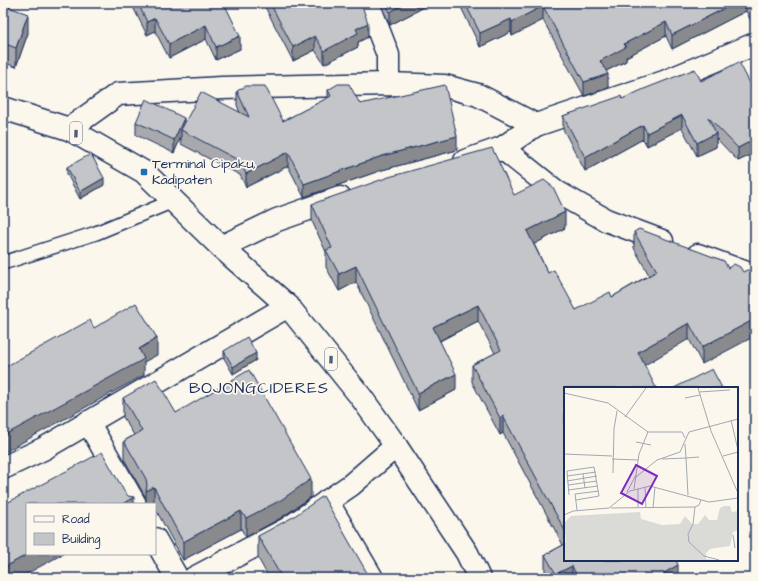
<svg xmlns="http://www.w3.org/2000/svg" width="758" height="581" font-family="'Architects Daughter',sans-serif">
	<rect width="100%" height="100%" fill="#fbf7ec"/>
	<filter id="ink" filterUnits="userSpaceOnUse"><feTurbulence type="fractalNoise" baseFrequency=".025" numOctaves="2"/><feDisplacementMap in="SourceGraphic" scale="8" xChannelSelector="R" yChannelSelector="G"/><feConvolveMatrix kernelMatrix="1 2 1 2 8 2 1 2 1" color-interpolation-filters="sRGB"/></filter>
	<g filter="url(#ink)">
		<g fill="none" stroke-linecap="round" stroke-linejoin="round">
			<g stroke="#1b2f5e" stroke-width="16">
				<polyline id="service" points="3,263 96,233 173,201"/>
			</g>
			<g stroke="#1b2f5e" stroke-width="25">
				<g id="minor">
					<polyline points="368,3 388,55 388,84"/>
					<polyline points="69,129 118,94 222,88 388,84 445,86 478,95 536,125"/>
					<polyline points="502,148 557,192 606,220 662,241"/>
					<polyline points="465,161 502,148 536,125 664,82 755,44"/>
					<polyline points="221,247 277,220 340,198"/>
					<polyline points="698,255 755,276"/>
					<polyline points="88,422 135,504"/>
					<polyline points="3,468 43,449 288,306"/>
					<polyline points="327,501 372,578"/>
					<polyline points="155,539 177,578"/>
					<polyline points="194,578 287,529 351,485 396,446"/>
				</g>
			</g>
			<g stroke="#1b2f5e" stroke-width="25">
				<polyline id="trunk" points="3,108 69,129 144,172 221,247 288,306 361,397 396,446 467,553 479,578"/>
			</g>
			<use href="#service" stroke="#fbf7ec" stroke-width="13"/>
			<use href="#minor" stroke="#fbf7ec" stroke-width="22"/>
			<use href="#trunk" stroke="#fbf7ec" stroke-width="22"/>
		</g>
		<g fill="#a8a9ad" stroke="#1b2f5e">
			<polygon points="131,3 224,3 240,49 216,60 206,39 169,58 155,31 147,35"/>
			<polygon points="263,3 361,3 368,37 358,42 358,47 324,64 315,50 293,61"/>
			<polygon points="380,3 432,3 390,25"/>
			<polygon points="459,3 598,3 600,6 605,3 755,3 755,21 752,23 746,11 672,49 666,36 626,57 626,61 606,71 608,88 584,96 543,20 512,36 511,32 480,47"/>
			<polygon points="3,5 28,33 16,67 3,62"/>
			<polygon points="701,81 752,87 755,86 755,153 738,161 716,138 716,147 697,156 682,128 647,146 643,139 585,171 563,129 563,116 622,99"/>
			<polygon points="328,90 360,104 457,150 382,170 304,197 288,166 246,187 240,175 181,144 181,137 174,153 136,135 136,122 184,125 240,113 237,105 237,91 283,121 328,98"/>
			<polygon points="67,167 104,185 80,199 67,174"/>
			<polygon points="514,195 565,228 534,244 548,273 576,310 612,297 649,275 634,248 634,232 724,261 702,364 689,339 565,388 565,560 678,578 549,578 545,571 545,555 563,545 503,433 500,435 472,382 472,365 495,353 478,321 440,341 456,390 418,410 356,282 339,291 326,267 326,252 312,221 312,204"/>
			<polygon points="224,351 256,360 233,374 224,358"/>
			<polygon points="123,398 176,413 311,497 281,518 246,537 241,529 183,560 155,508 155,504 146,504 146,498 124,459 124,441 134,435 123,417"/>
			<polygon points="258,536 370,578 269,578 258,558"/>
		</g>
		<g fill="#888a8d" stroke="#1b2f5e">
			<polygon points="406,3 432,3 390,25 390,12"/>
			<polygon points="735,3 746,3 746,11 672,49 672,35"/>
			<polygon points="543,6 543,20 512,36 512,22"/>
			<polygon points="755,8 755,21 752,23 752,9"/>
			<polygon points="28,14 28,33 16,67 16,48"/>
			<polygon points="155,18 155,31 147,35 147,22"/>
			<polygon points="511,19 511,32 480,47 480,33"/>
			<polygon points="666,22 666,36 626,57 626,61 600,74 600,61 624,44"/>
			<polygon points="368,23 368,37 358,42 358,47 324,64 324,51 356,29"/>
			<polygon points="206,25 206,39 169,58 169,44"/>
			<polygon points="240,36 240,49 216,60 216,47"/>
			<polygon points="315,36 315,50 293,61 293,47"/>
			<polygon points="608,74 608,88 584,96 584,82"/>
			<polygon points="682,115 682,128 647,146 647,133"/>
			<polygon points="184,118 184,131 181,130 181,137 174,153 174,140"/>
			<polygon points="643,125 643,139 585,171 585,157"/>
			<polygon points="716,133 716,147 697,156 697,143"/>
			<polygon points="457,136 457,150 382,170 304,197 304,184 382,156"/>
			<polygon points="755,139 755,153 738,161 738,148"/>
			<polygon points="288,152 288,166 246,187 246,174"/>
			<polygon points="104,178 104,185 80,199 80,192"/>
			<polygon points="565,212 565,228 527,248 527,231"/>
			<polygon points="356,266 356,282 339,291 339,274"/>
			<polygon points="478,305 478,321 433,344 433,327"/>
			<polygon points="755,319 755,336 702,364 702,347"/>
			<polygon points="689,323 689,339 638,369 638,352"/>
			<polygon points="157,338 157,355 144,362 144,375 3,453 3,436 139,349"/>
			<polygon points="256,353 256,360 233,374 233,367"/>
			<polygon points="456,374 456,390 418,410 418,393"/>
			<polygon points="503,416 503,433 500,435 500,418"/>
			<polygon points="311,479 311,497 281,518 246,537 246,518"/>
			<polygon points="154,487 154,504 146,504 146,491"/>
			<polygon points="134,497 134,504 122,504"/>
			<polygon points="241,511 241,529 183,560 183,542"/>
			<polygon points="28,554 63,554 19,578 3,578 3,568"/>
			<polygon points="678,565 678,578 664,578 664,573"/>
			<polygon points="572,566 572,578 556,578 556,574"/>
		</g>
		<g fill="#c3c5c9" stroke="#1b2f5e">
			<polygon points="138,3 224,3 240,36 216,47 206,25 169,44 155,18 147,22"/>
			<polygon points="270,3 361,3 368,23 356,29 358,33 324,51 315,36 293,47"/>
			<polygon points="386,3 406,3 390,12"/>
			<polygon points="465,3 598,3 600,6 605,3 735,3 672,35 666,22 624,44 626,47 600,61 608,74 584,82 543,6 512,22 511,19 480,33"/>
			<polygon points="749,3 755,3 755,8 752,9"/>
			<polygon points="3,5 28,14 16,48 3,43"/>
			<polygon points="739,62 752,87 755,86 755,139 738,148 708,117 716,133 697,143 682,115 647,133 643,125 585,157 563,116 621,96 622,99 644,89 695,69 701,81"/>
			<polygon points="338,84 349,84 360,104 445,85 457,136 382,156 304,184 288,152 246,174 240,161 181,130 201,92 249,117 237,91 246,86 265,86 283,121 331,96 328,90"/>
			<polygon points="146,99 184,118 174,140 136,122"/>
			<polygon points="492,148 514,195 544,180 553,187 565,212 527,231 548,273 554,270 576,310 610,292 612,297 657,271 634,232 639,229 724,261 728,268 734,264 740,267 743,272 747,270 755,271 755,319 702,347 689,323 638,352 656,388 565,388 565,531 503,416 500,418 472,365 501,350 478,305 433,327 456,374 418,393 356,266 339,274 326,250 332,248 312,204 389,177"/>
			<polygon points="91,154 104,178 80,192 67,167"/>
			<polygon points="136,303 157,338 139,349 144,359 3,436 3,368 90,320 94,328"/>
			<polygon points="247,337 256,353 233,367 224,351"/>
			<polygon points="712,369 722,388 674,388"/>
			<polygon points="249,370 311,479 281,500 246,518 241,511 183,542 154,487 146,491 147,485 146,479 124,441 142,431 123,398 156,379 176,413"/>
			<polygon points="102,452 124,491 128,496 134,497 122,504 27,504 27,554 28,554 3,568 3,505"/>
			<polygon points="323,496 370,578 282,578 258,536 293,517"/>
			<polygon points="565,544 565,560 676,560 678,565 664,573 667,578 578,578 572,566 556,574 545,555"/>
		</g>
	</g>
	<rect fill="#1f6fb2" stroke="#fbf7ec" stroke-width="1.5" x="140" y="168" width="8" height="8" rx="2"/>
	<g text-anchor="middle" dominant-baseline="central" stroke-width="3.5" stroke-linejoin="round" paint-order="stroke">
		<g fill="#fbf7ec" stroke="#5e6b89" stroke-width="1">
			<rect x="70" y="122" width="12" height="22" rx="3"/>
			<rect x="325" y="348" width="12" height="22" rx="3"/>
		</g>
		<g font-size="13" font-weight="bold" fill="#1b2f5e">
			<text x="76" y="133">11</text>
			<text x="331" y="359">11</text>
		</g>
		<g font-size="14" fill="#1b2f5e" stroke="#fbf7ec" text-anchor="start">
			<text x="152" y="164">Terminal Cipaku,<tspan x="152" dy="16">Kadipaten</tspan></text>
		</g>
		<g font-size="16" letter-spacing="1" fill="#1b2f5e" stroke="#fbf7ec">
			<text x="259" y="388">BOJONGCIDERES</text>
		</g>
	</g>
	<g transform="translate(564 387)">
		<rect width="174" height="174" fill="#fbf7ec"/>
		<path d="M160 119H166L168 125 174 124V143L169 145 166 159 146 162 142 166V172L150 173H0V156L2 155 0 136 7 129 76 125 77 132 98 138 116 137 121 129 128 137H134L141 128 145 133H153L156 121Z" fill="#dadad7"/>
		<path fill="none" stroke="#a1a7b3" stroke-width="1" d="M134 1 147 44 174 106M135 5 166 3M0 6 44 16 84 45M121 11 136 8M61 30 82 1M167 33 174 63M72 55 87 58M121 57 122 71 135 70M0 67 48 69M159 69 174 65M48 72 74 73M98 72 122 71 124 108M49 86 50 42 53 24M19 87 21 101M3 89 32 85M72 90 93 73 116 65 125 45 174 32M3 94 33 89M4 98 33 94M81 100 82 121M70 102 75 67 84 45H118L121 51M74 102V120M4 103 34 99M63 105 72 88M5 108 3 84 30 80 35 109 12 113M131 120 129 137 124 147 125 155 140 169 155 173M47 121 131 120 135 118 137 113M89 121 91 100M13 123 11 107 35 104M0 128 9 124 45 121 66 104 86 99 145 115 174 111M169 148 171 161"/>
		<path fill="#7b2cbf" fill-opacity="0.15" stroke="#7b2cbf" stroke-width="2" d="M72 78 93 89 78 117 57 106Z"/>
		<rect width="174" height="174" fill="none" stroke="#1b2f5e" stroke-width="2"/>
	</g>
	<rect width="758" height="581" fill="none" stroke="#fbf7ec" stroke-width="16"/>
	<rect x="8" y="8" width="742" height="565" fill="none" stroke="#1b2f5e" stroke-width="1.5" filter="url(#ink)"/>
	<rect x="26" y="503" width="130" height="52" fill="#fbf7ec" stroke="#a1a7b3"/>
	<rect x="34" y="516" width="20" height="6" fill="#fbf7ec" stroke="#a1a7b3"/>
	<text x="62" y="523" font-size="12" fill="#1b2f5e">Road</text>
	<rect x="34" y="533" width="20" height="12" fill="#c3c5c9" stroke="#a1a7b3"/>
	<text x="62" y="543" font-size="12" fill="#1b2f5e">Building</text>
</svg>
